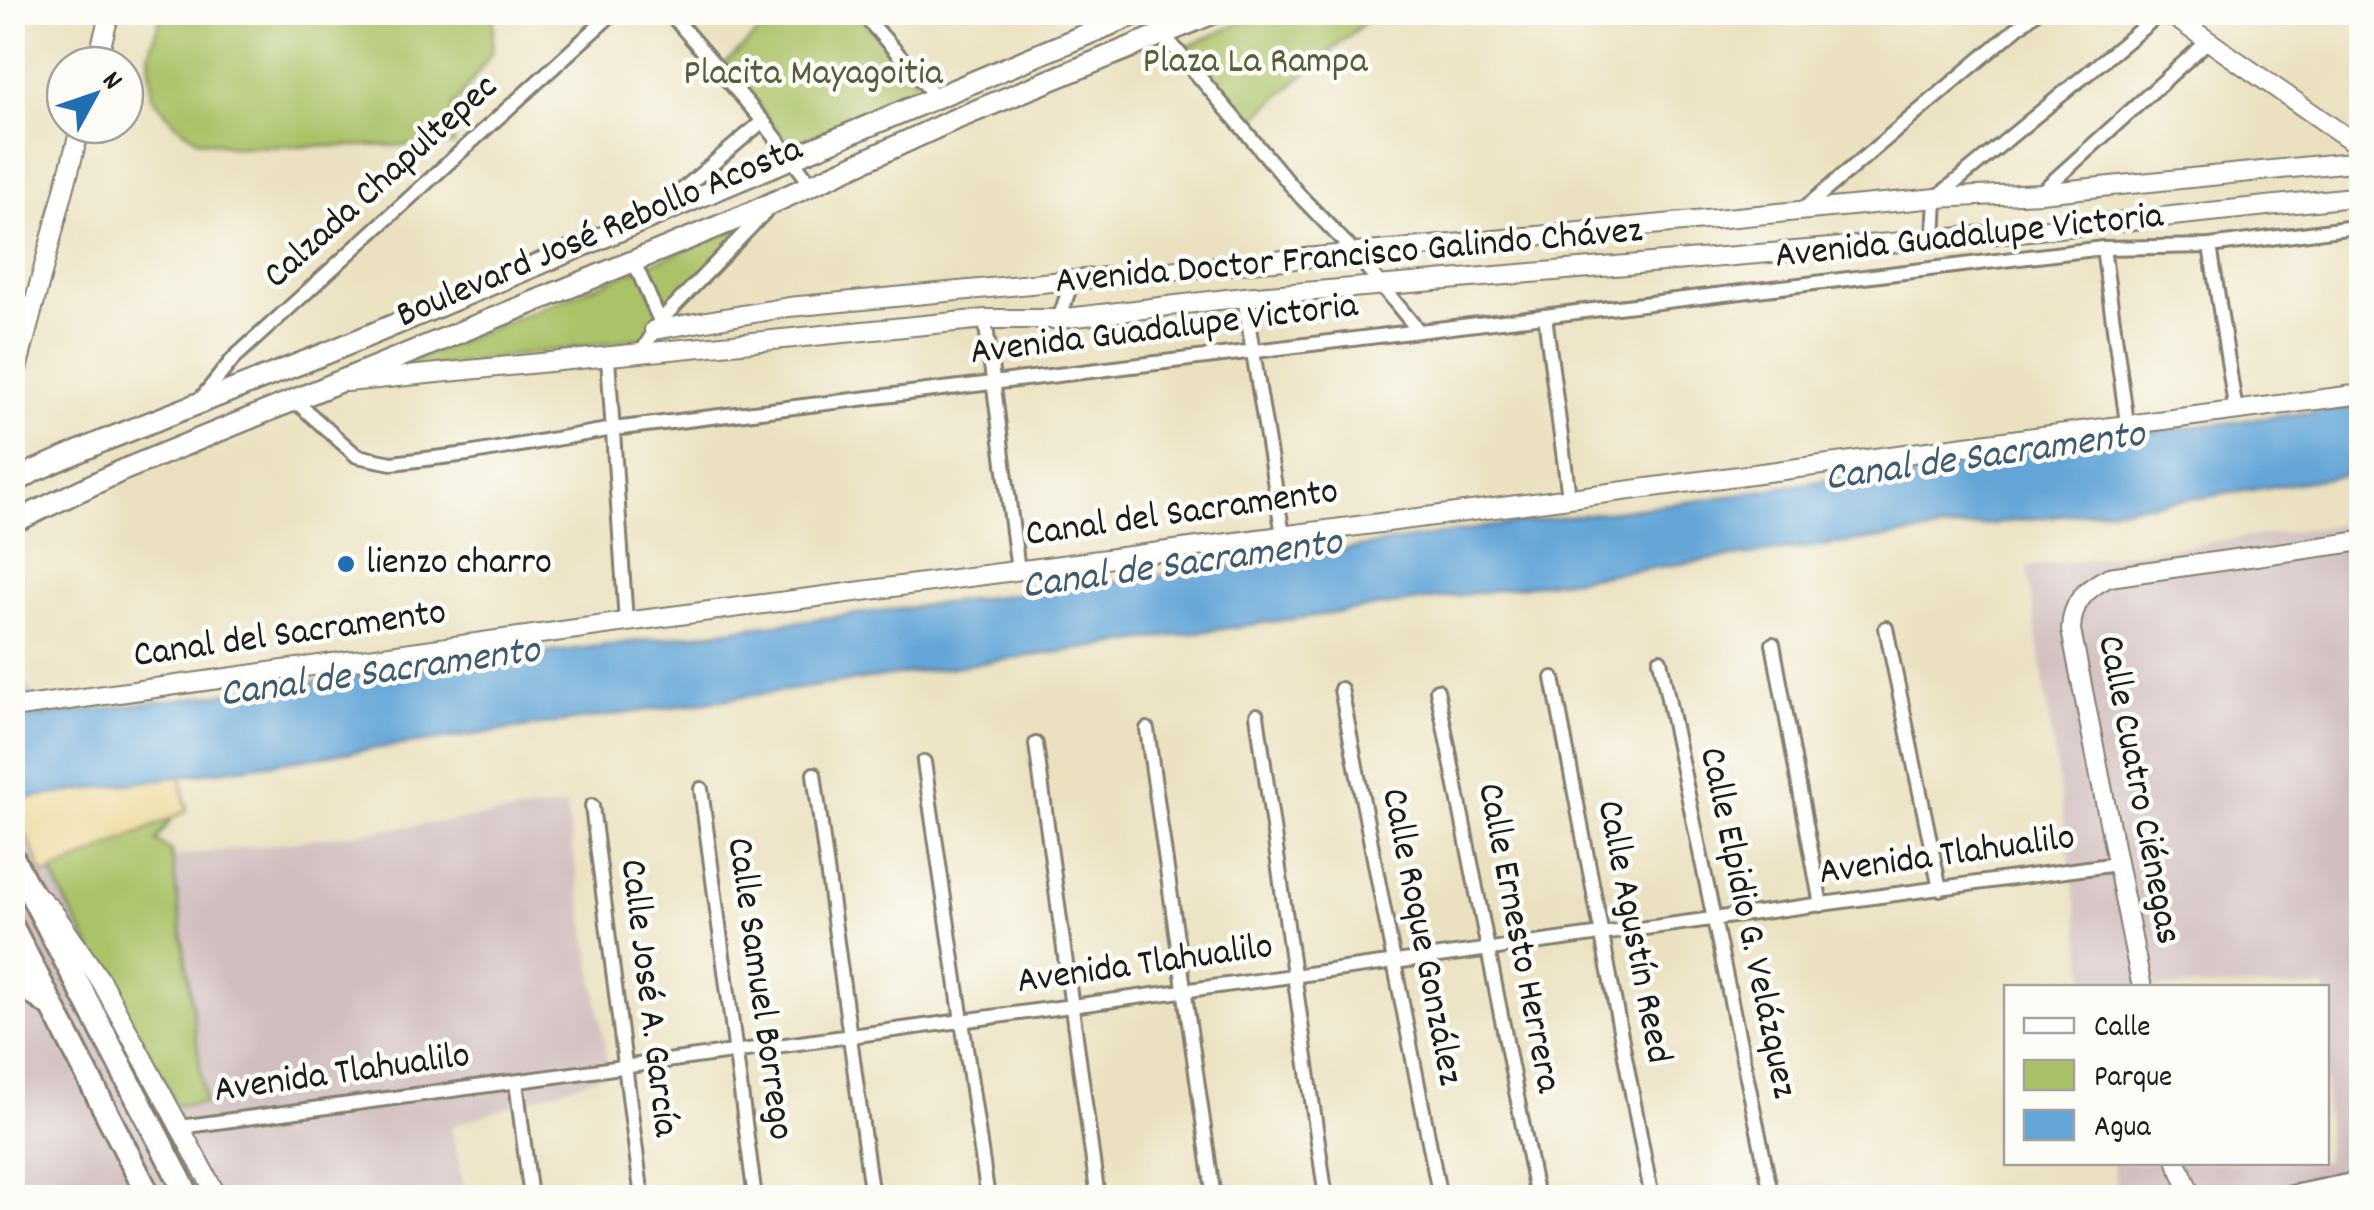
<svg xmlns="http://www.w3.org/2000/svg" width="2374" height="1210" font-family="Dekko,sans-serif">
	<rect width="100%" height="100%" fill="#fdfcf7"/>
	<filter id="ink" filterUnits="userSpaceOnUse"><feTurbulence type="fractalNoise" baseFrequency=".01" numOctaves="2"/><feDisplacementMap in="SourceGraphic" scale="20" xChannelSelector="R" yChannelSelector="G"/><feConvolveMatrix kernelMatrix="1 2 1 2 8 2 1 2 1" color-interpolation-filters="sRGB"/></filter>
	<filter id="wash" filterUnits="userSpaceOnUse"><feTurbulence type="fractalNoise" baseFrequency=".0048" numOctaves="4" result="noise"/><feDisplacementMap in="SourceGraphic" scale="40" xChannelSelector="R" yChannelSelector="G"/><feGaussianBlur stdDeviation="2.25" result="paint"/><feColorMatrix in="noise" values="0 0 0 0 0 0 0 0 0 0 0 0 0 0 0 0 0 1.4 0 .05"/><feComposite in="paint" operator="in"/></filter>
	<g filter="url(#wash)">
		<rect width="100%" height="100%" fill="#ebe1c0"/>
		<g fill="#d1bfbf">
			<polygon points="2361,522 2361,1197 2118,1197 2113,1163 2326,1162 2326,988 2088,987 2027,567"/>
			<polygon points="12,664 157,859 566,806 609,1073 451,1126 466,1197 13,1197"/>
		</g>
		<g fill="#aac267" stroke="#636f42" stroke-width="2.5">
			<polygon points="1265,12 1375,13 1250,122 1186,47"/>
			<polygon points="162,13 494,13 492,52 453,108 454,145 234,147 197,139 175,123 152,96 149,54"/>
			<polygon points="780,13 858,13 932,98 796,153 723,65"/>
			<polygon points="749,224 645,338 375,375"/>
			<polygon points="177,811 156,841 171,850 205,1103 177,1106 68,906 26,819"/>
		</g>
		<polygon fill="#eeda9e" stroke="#857b5d" stroke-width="2.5" points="36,712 177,756 187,811 44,876 13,805 12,715"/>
		<polygon fill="#63a5d7" stroke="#40607a" stroke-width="2.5" points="2361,406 2361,473 2212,496 1709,560 13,800 13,720 1269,562 1485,527 1702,500 2043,445"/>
	</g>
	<g filter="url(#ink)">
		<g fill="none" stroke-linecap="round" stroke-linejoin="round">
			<g stroke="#847e6e" stroke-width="18">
				<g id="street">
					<polyline points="669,12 763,121 811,184"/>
					<polyline points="861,12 937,98"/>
					<polyline points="1163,34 1301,197 1355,253 1417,329"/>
					<polyline points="2040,193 2208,41"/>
					<polyline points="662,207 763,121"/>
					<polyline points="1801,211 2036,12"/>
					<polyline points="1934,240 1936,198 2162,12"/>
					<polyline points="2210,246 2236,412"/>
					<polyline points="2103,248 2127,423"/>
					<polyline points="634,262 660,321"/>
					<polyline points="1244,297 1283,535"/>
					<polyline points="1545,316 1569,497"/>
					<polyline points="985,319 1018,570"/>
					<polyline points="1059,319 1072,281"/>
					<polyline points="640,355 660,321 765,212"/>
					<polyline points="608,359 626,622"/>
					<polyline points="200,400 233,359 614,12"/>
					<polyline points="294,400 357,456 392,463 468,454 613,429 2103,248 2210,246 2362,226"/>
					<polyline points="1886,628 1940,889"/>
					<polyline points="1773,644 1821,905"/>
					<polyline points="1660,660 1772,1198"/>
					<polyline points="1553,678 1652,1198"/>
					<polyline points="1341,689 1440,1198"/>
					<polyline points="1437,690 1537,1198"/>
					<polyline points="1257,715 1326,1198"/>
					<polyline points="1147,729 1214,1198"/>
					<polyline points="1036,744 1098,1198"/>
					<polyline points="924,762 988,1198"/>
					<polyline points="814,774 872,1198"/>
					<polyline points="701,789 755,1198"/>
					<polyline points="592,806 642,1198"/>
					<polyline points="516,1082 531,1198"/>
					<polyline points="180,1127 2117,864"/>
				</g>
			</g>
			<g stroke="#847e6e" stroke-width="22">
				<g id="secondary">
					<polyline points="2167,12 2362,148"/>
					<polyline points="96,65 110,12"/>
					<polyline points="654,330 789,307 1936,198 2040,193 2362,161"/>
					<polyline points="347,382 985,319 1059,319 1244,297 2010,233 2362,196"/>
					<polyline points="12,388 81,125"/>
					<polyline points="12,708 626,622 2362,394"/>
					<polyline points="36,894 53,911 101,981 218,1198"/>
					<path d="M2142 988 2071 630C2072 602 2085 589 2109 577L2362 541"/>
					<polyline points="2177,1162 2192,1198"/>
				</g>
			</g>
			<g stroke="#847e6e" stroke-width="25">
				<g id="primary">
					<polyline points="12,485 34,471 103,441 327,353 1140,12"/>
					<polyline points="12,523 121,471 746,215 951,121 1216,12"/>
					<polyline points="2284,1198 2362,1182"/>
				</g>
			</g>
			<g stroke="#847e6e" stroke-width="28">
				<g id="highway">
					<polyline points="12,857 189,1198"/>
					<polyline points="12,927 150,1198"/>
					<polyline points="12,972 27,989 47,1003"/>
				</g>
			</g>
			<use href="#street" stroke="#fff" stroke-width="12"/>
			<use href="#secondary" stroke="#fff" stroke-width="18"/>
			<use href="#primary" stroke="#fff" stroke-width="20"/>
			<use href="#highway" stroke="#fff" stroke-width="22"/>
		</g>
	</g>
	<circle fill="#1f6fb2" stroke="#fdfcf7" stroke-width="4" cx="346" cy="564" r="10"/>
	<g text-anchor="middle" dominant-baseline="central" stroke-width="9" stroke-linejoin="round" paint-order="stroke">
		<g font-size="38" fill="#555e3a" stroke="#fdfcf7">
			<text x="1255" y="63">Plaza La Rampa</text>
			<text x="813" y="75">Placita Mayagoitia</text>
		</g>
		<g font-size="38" fill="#1c1c1c" stroke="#fdfcf7">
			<text transform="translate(382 183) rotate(-42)">Calzada Chapultepec</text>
			<text transform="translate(600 234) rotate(-23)">Boulevard José Rebollo Acosta</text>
			<text transform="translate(1969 238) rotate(-6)">Avenida Guadalupe Victoria</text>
			<text transform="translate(1349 258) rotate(-5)">Avenida Doctor Francisco Galindo Chávez</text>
			<text transform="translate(1164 331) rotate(-7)">Avenida Guadalupe Victoria</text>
			<text transform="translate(1182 515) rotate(-8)">Canal del Sacramento</text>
			<text transform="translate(290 636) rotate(-8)">Canal del Sacramento</text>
			<text transform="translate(2137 790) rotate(79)">Calle Cuatro Ciénegas</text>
			<text transform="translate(1947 857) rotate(-8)">Avenida Tlahualilo</text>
			<text transform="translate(1746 923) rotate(78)">Calle Elpidio G. Velázquez</text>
			<text transform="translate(1632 932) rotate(79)">Calle Agustín Reed</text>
			<text transform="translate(1420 937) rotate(79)">Calle Roque González</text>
			<text transform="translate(1517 938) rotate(79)">Calle Ernesto Herrera</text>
			<text transform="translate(1145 966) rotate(-8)">Avenida Tlahualilo</text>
			<text transform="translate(758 989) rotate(82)">Calle Samuel Borrego</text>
			<text transform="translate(647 998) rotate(83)">Calle José A. García</text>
			<text transform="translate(342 1075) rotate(-8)">Avenida Tlahualilo</text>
		</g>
		<g font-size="38" fill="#1c1c1c" stroke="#fdfcf7" text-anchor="start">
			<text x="366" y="564">lienzo charro</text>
		</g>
		<g font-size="40" font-style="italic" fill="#3c5a70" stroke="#fdfcf7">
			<text transform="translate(1985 459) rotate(-8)">Canal de Sacramento</text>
			<text transform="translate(1182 567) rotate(-8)">Canal de Sacramento</text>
			<text transform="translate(380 675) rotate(-8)">Canal de Sacramento</text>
		</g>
	</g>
	<rect width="2374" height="1210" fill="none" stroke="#fdfcf7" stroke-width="50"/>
	<rect x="2004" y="985" width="325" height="180" fill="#fdfcf7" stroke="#a3a29f" stroke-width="2.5"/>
	<rect x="2024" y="1018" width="50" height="15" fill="#ffffff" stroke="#a3a29f" stroke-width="2.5"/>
	<text x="2094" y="1035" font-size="30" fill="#1c1c1c">Calle</text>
	<rect x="2024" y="1060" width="50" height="30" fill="#aac267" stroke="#a3a29f" stroke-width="2.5"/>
	<text x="2094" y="1085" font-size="30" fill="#1c1c1c">Parque</text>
	<rect x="2024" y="1110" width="50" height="30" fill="#63a5d7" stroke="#a3a29f" stroke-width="2.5"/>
	<text x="2094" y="1135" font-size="30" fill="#1c1c1c">Agua</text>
	<g transform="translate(95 95) rotate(50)"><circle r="48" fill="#fdfcf7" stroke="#a3a29f" stroke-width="2.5"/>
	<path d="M0-8L18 38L0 25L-18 38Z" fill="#1f6fb2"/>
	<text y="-15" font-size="28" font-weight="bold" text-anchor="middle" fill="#1c1c1c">N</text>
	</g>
</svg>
